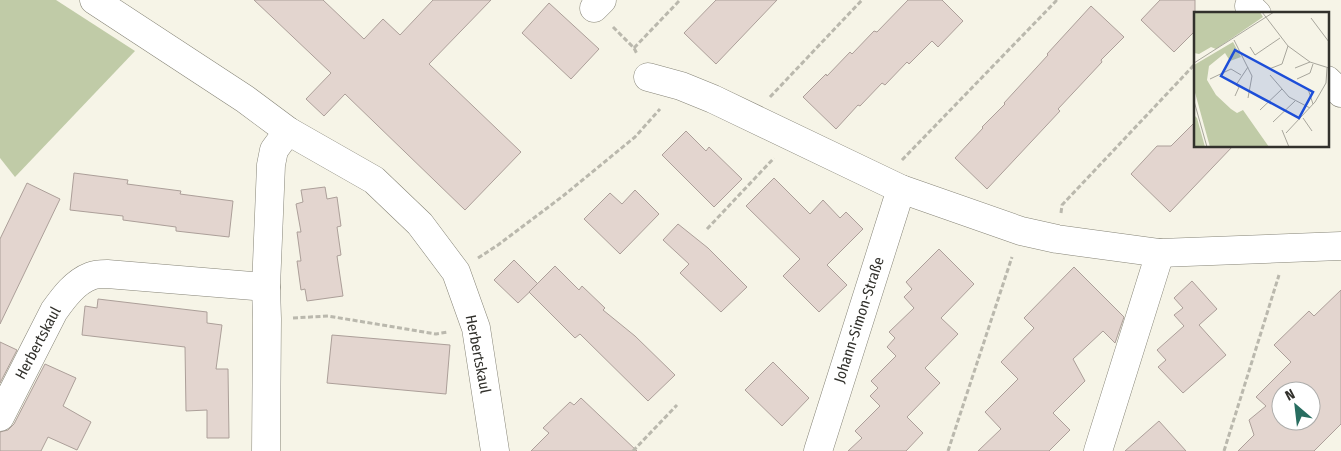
<svg xmlns="http://www.w3.org/2000/svg" width="1341" height="451" font-family="'Fira Sans Condensed',sans-serif">
	<rect width="100%" height="100%" fill="#f6f4e7"/>
	<polygon fill="#c0cba7" points="0,0 56,0 135,51 15,177 0,158"/>
	<g fill="#e3d5cf" stroke="#ac9f99" fill-rule="evenodd">
		<polygon points="254,0 323,0 364,39 383,19 400,35 433,0 491,0 429,64 521,152 465,210 345,94 324,116 306,99 331,73"/>
		<polygon points="716,0 777,0 716,64 684,33"/>
		<polygon points="908,0 942,0 963,21 938,47 932,41 909,64 907,62 885,85 882,83 860,106 858,105 836,129 803,97 826,74 827,76 850,52 852,54 874,31 877,32"/>
		<polygon points="1160,0 1195,0 1195,31 1174,52 1141,20"/>
		<polygon points="549,3 599,49 571,79 522,33"/>
		<polygon points="1091,6 1124,37 1101,60 1102,62 1058,109 1060,111 987,189 955,158 983,128 982,127 1005,104 1004,103 1048,55 1047,54"/>
		<polygon points="1195,122 1195,146 1233,146 1170,212 1131,174 1157,146 1171,146"/>
		<polygon points="686,131 706,151 709,147 742,179 714,207 662,155"/>
		<polygon points="74,173 128,180 127,184 181,191 180,194 233,201 229,237 176,231 176,227 123,220 123,216 70,210"/>
		<polygon points="774,178 810,214 823,200 840,218 846,212 863,229 827,265 847,285 819,312 783,276 800,259 746,206"/>
		<polygon points="27,183 60,199 0,324 0,239"/>
		<polygon points="325,187 327,199 337,197 341,226 337,227 341,255 337,256 343,296 307,301 305,289 301,290 297,261 301,261 297,232 301,232 296,204 303,202 301,190"/>
		<polygon points="635,190 659,214 620,254 584,219 610,193 622,204"/>
		<polygon points="678,224 708,248 747,287 721,312 680,273 689,264 663,240"/>
		<polygon points="939,249 974,284 941,318 958,334 925,368 940,383 907,417 923,433 906,451 848,451 862,438 855,431 880,406 870,396 878,388 871,381 896,356 887,347 895,338 889,332 914,308 904,297 912,289 906,282"/>
		<polygon points="514,260 538,284 518,303 494,280"/>
		<polygon points="555,266 579,290 582,286 605,308 603,310 635,336 675,375 648,401 580,334 575,338 529,292"/>
		<polygon points="1074,267 1124,317 1115,343 1103,331 1073,359 1085,381 1053,413 1070,430 1049,451 978,451 1001,429 985,412 1018,379 1001,362 1034,328 1024,318"/>
		<polygon points="1192,281 1217,309 1199,325 1226,355 1183,393 1158,367 1166,360 1157,350 1184,326 1174,315 1183,308 1174,298"/>
		<path d="M1341 290V424L1314 451H1238L1254 435 1249 420 1266 406 1256 397 1291 362 1274 345 1309 311 1314 316ZM1281 391H1311V421H1281Z"/>
		<polygon points="98,299 207,312 207,323 222,325 216,369 228,369 229,438 207,438 207,410 186,411 185,347 82,335 85,306 97,308"/>
		<polygon points="332,335 450,345 446,394 327,383"/>
		<polygon points="0,342 17,350 0,383"/>
		<polygon points="773,362 809,398 782,426 745,390"/>
		<polygon points="45,364 76,378 63,406 91,422 77,450 48,437 41,451 0,451 0,432 8,430 14,424"/>
		<polygon points="581,398 637,451 531,451 549,433 543,428 570,402 574,405"/>
		<polygon points="1159,421 1186,451 1125,451"/>
	</g>
	<g fill="none" stroke-linecap="round" stroke-linejoin="round">
		<g stroke="#868477" stroke-width="29">
			<g id="minor">
				<polyline points="94,0 245,99 288,131 374,180 420,224 456,272 476,328 495,451"/>
				<polyline points="1249,6 1257,14"/>
				<polyline points="594,8 602,0"/>
				<polyline points="648,77 681,86 713,99 901,189 1021,231 1057,239 1160,253 1341,246"/>
				<polyline points="1327,80 1341,93"/>
				<path d="M0 417 54 311C64 297 75 282 91 276 96 274 102 274 107 274L266 287"/>
				<polyline points="266,451 267,319 266,287 271,165 274,150 288,131"/>
				<polyline points="818,451 901,189"/>
				<polyline points="1098,451 1160,253"/>
			</g>
		</g>
		<g stroke="#bab8ad" stroke-width="3" stroke-dasharray="5 2.5" stroke-linecap="butt">
			<polyline points="613,27 634,48 637,54"/>
			<polyline points="634,48 680,0"/>
			<polyline points="770,97 862,0"/>
			<polyline points="902,160 1056,1 1055,0"/>
			<polyline points="1061,213 1062,205 1195,64"/>
			<polyline points="707,229 774,158"/>
			<polyline points="478,258 498,245 563,196 635,137 660,109"/>
			<polyline points="293,318 328,316 436,334 448,332"/>
			<polyline points="633,451 677,405"/>
			<polyline points="948,451 1012,257"/>
			<polyline points="1224,451 1279,275"/>
		</g>
		<use href="#minor" stroke="#fff" stroke-width="28"/>
	</g>
	<g text-anchor="middle" dominant-baseline="central" stroke-width="4" stroke-linejoin="round" paint-order="stroke">
		<g font-size="15" fill="#32312c" stroke="#fff">
			<text transform="translate(859 320) rotate(-72)">Johann-Simon-Straße</text>
			<text transform="translate(38 343) rotate(-62)">Herbertskaul</text>
			<text transform="translate(478 354) rotate(79)">Herbertskaul</text>
		</g>
	</g>
	<g transform="translate(1194 12)">
		<rect width="135" height="135" fill="#f6f4e7"/>
		<path d="M0 0H66L69 5 22 37 17 35 5 42 0 41ZM39 30 47 45 36 49 31 41 15 54 13 68 22 83 37 97 43 101 49 98 75 135H16L0 77V53ZM0 103 3 106 11 135H0Z" fill="#c0cba7"/>
		<path fill="none" stroke="#a8a69c" stroke-width="1" d="M68 0 94 34 116 50 135 56M117 6 135 30M40 28 58 64 54 86M56 35 61 43 86 26M0 51 80 0M101 56 116 50M75 57 88 52 94 34M76 63 95 85 116 96M16 67 37 57 47 63M103 67 116 61 119 52M114 77 119 92M41 84 45 75 42 73 54 55M0 89 13 135M66 98 88 77M109 106 118 119M79 110 101 89M88 118 95 135M92 121 121 90 132 71 133 56"/>
		<path fill="#1d4ed8" fill-opacity="0.15" stroke="#1d4ed8" stroke-width="2.5" d="M41 38 119 80 105 106 27 64Z"/>
		<rect width="135" height="135" fill="none" stroke="#32312c" stroke-width="2.5"/>
	</g>
	<g transform="translate(1296 406) rotate(332)"><circle r="24" fill="#ffffff" stroke="#adadab"/>
	<path d="M0-4L9 19L0 12L-9 19Z" fill="#286d60"/>
	<text y="-8" font-size="14" font-weight="bold" text-anchor="middle" fill="#32312c">N</text>
	</g>
</svg>
